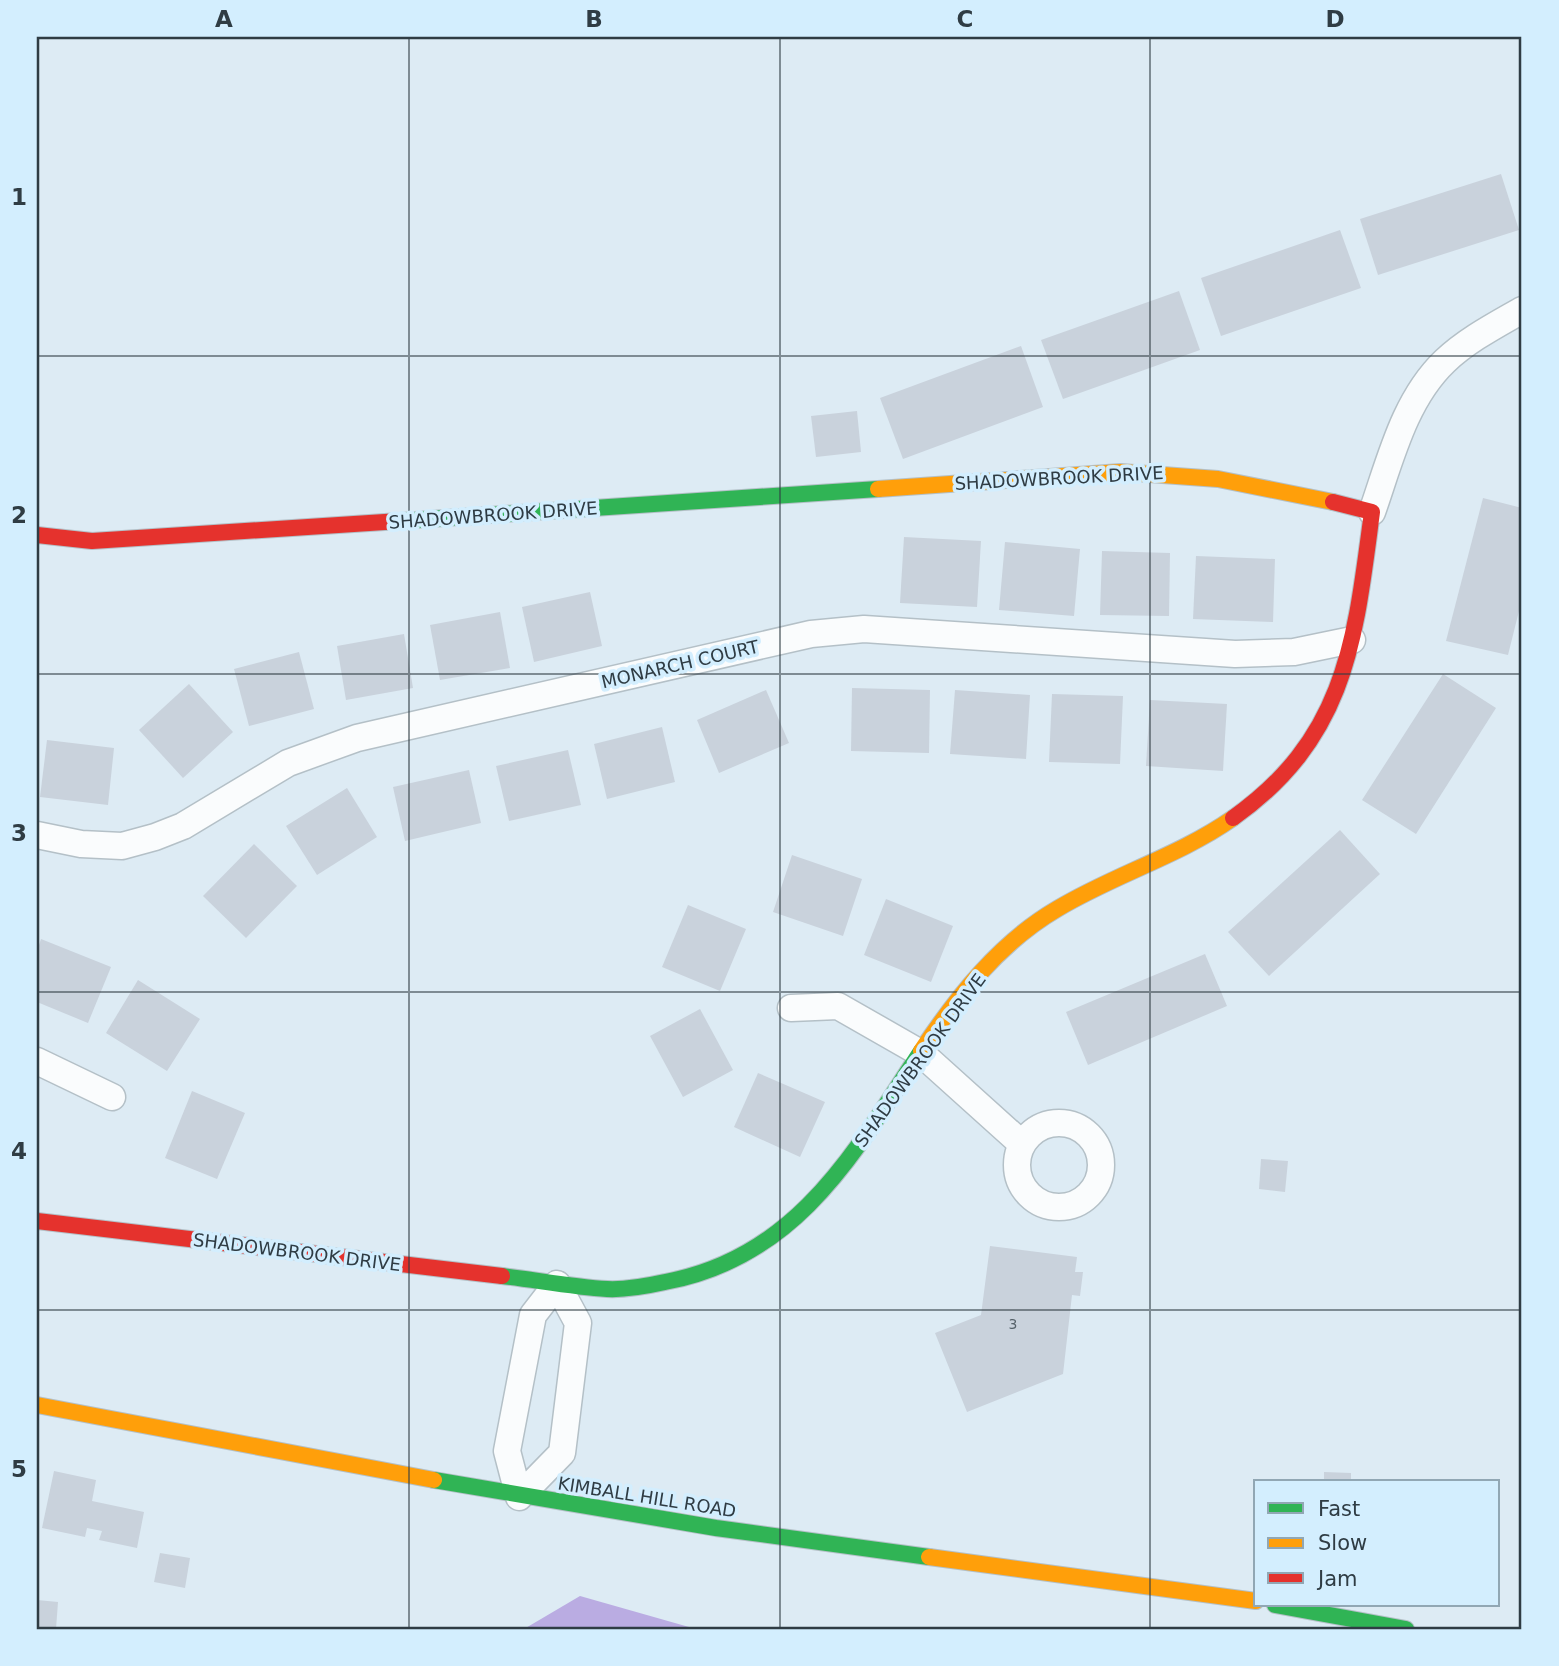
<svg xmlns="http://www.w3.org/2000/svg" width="1559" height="1666" font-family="'DejaVu Sans',sans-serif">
	<rect width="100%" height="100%" fill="#ddebf4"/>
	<polygon fill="#baace2" points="580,1596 696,1629 524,1629"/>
	<g fill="#c9d2dc">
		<polygon points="1501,174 1519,230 1378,275 1360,219"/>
		<polygon points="1340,230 1361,288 1221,336 1201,278"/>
		<polygon points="1179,291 1200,350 1063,399 1041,340"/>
		<polygon points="1021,346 1043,407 903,459 880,398"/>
		<polygon points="857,411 861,452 816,457 811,416"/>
		<polygon points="1483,498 1522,508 1522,599 1508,655 1446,641"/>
		<polygon points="904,537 981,541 977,607 900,603"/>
		<polygon points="1005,542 1080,549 1074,616 999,610"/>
		<polygon points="1102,551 1170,553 1169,616 1100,615"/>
		<polygon points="1196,556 1275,559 1273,622 1193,619"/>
		<polygon points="590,592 602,646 534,662 522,607"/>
		<polygon points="500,612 510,668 440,680 430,625"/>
		<polygon points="404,634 413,688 346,700 337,646"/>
		<polygon points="299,652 314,709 249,726 234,669"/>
		<polygon points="1443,674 1496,708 1416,834 1362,800"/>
		<polygon points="189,684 233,732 183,778 139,730"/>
		<polygon points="852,688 930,690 929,753 851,751"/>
		<polygon points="766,690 789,743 719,773 697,720"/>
		<polygon points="955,690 1030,695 1026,759 950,754"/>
		<polygon points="1052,694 1123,696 1120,764 1049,762"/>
		<polygon points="1150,700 1227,704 1223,771 1146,766"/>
		<polygon points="662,727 675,782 607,799 594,744"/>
		<polygon points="47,740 114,748 108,805 40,797"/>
		<polygon points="568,750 581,805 509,821 496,766"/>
		<polygon points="469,770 481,823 405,841 393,787"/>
		<polygon points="347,788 377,837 317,875 286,826"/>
		<polygon points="1340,830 1380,874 1269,976 1228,932"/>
		<polygon points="254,844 297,886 246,938 203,896"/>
		<polygon points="792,855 862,879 843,936 773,912"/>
		<polygon points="886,899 953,926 931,982 864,955"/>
		<polygon points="688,905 746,929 720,991 662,967"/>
		<polygon points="41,939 111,967 88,1023 37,1002 37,951"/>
		<polygon points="1205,954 1227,1006 1088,1065 1066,1012"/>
		<polygon points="138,980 200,1019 167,1071 106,1033"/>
		<polygon points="700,1009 733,1070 683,1097 650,1036"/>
		<polygon points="758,1073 825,1102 800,1157 734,1127"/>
		<polygon points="192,1091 245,1113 217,1179 165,1158"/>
		<polygon points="1261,1159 1288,1161 1285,1192 1259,1189"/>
		<polygon points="990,1246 1077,1257 1075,1272 1083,1272 1080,1296 1072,1295 1063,1374 967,1412 935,1333 981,1315"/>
		<polygon points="54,1471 96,1480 92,1501 144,1512 137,1548 99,1540 102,1531 87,1528 85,1537 42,1528"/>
		<polygon points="1324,1472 1351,1473 1351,1482 1324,1482"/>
		<polygon points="160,1553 190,1558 185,1588 154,1582"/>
		<polygon points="37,1600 58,1602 56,1629 37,1629"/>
	</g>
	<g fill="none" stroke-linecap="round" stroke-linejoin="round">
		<g stroke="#b4c0c7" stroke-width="29">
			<g id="street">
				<path d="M1372 512C1390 461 1404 400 1445 361 1467 340 1496 325 1522 310"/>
				<polyline points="37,835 81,844 122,846 155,837 183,826 288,763 357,738 811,634 864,629 1235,654 1294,652 1352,640"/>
				<polyline points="791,1008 838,1006 922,1054 1022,1144"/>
				<polyline points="37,1061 112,1097"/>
				<circle cx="1059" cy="1165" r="42"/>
				<polygon points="557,1284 578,1323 562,1453 519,1497 507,1451 533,1315"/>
			</g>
		</g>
		<g stroke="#b4c0c7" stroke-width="18">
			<g id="fast">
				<polyline points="400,521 878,489"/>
				<path d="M502 1276C537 1280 572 1287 607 1289 626 1290 647 1286 665 1282 796 1258 854 1154 921 1051"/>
				<polyline points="434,1480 716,1528 929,1557"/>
				<polyline points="1275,1605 1406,1629"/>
			</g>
		</g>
		<g stroke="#b4c0c7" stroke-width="18">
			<g id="slow">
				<polyline points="878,489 1121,472 1218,479 1333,502"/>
				<path d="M921 1051C957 997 999 943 1057 909 1113 875 1179 856 1233 818"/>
				<polyline points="37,1405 434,1480"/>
				<polyline points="929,1557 1256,1601"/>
			</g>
		</g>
		<g stroke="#b4c0c7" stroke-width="18">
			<g id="jam">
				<polyline points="37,535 92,541 400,521"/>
				<path d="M1233 818C1347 737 1355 640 1372 512L1333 502"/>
				<polyline points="37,1221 502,1276"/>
			</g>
		</g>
		<use href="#street" stroke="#fafcfd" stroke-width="26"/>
		<use href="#fast" stroke="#30b455" stroke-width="16"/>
		<use href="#slow" stroke="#ff9f0a" stroke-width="16"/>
		<use href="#jam" stroke="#e5322d" stroke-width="16"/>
	</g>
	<path fill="none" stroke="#2f3c44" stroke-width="2" stroke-opacity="0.55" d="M409 37V1629M780 37V1629M1150 37V1629M37 356H1522M37 674H1522M37 992H1522M37 1310H1522"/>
	<g text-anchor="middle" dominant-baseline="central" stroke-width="7" stroke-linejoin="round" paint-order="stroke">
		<g font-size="14" fill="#56626a">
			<text x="1013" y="1324">3</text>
		</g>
		<g font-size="18" fill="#2f3c44" stroke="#d3eefe">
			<text transform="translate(1059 478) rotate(-3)">SHADOWBROOK DRIVE</text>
			<text transform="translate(493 515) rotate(-4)">SHADOWBROOK DRIVE</text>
			<text transform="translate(680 664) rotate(-13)">MONARCH COURT</text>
			<text transform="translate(920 1060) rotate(-54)">SHADOWBROOK DRIVE</text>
			<text transform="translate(297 1252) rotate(7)">SHADOWBROOK DRIVE</text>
			<text transform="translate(647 1497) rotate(9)">KIMBALL HILL ROAD</text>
		</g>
	</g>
	<rect width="1559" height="1666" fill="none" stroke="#d3eefe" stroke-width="77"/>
	<rect x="1254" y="1480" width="245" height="126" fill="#d3eefe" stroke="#91a7b4" stroke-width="2"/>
	<rect x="1268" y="1503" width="35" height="10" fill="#30b455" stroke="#91a7b4" stroke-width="2"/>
	<text x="1318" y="1516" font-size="21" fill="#2f3c44">Fast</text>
	<rect x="1268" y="1538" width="35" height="10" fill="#ff9f0a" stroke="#91a7b4" stroke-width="2"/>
	<text x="1318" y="1550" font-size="21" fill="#2f3c44">Slow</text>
	<rect x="1268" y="1573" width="35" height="10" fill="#e5322d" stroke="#91a7b4" stroke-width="2"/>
	<text x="1318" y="1586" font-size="21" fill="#2f3c44">Jam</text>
	<rect x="38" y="38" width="1482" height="1590" fill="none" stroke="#2f3c44" stroke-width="2.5"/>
	<g font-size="23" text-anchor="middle" font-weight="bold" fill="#2f3c44">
		<text x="224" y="27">A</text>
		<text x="594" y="27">B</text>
		<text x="965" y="27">C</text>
		<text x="1335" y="27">D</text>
		<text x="19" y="205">1</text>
		<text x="19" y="523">2</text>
		<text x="19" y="841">3</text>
		<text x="19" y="1159">4</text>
		<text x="19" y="1477">5</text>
	</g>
</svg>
